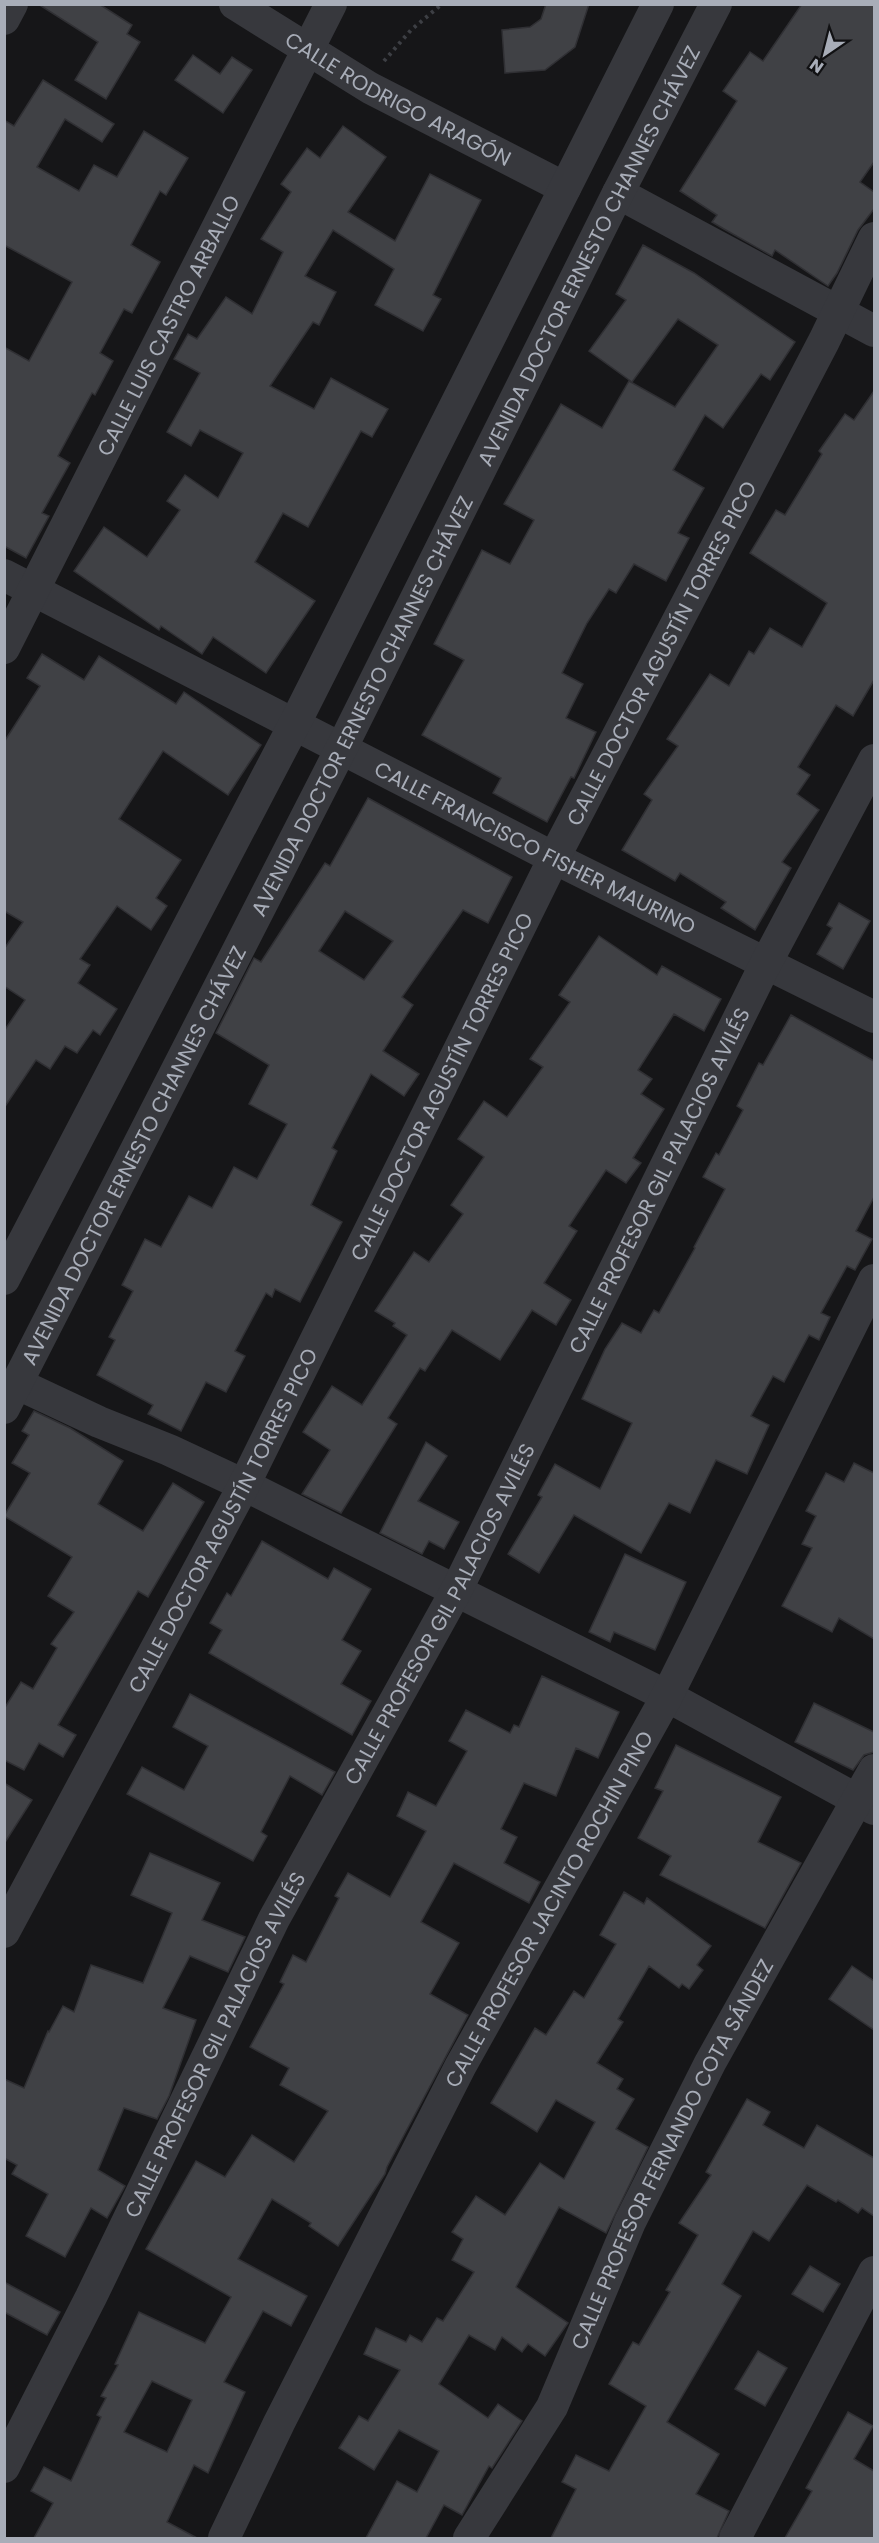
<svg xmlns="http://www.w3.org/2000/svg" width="879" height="2543" font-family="Poppins,sans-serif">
	<rect width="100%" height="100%" fill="#161618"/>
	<g fill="#404145" stroke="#303034" stroke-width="1.5" fill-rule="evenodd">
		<polygon points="38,4 99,4 132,25 127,34 140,42 106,99 75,80 98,42"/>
		<polygon points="546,4 589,4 575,47 545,70 505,73 502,30 530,27 541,19"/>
		<polygon points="802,4 874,4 874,162 860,182 874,192 874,209 858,230 837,273 828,286 775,250 772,256 724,229 712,222 717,215 680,191 737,101 723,91 750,52 763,61"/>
		<polygon points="193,55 220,74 232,57 252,70 223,113 175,80"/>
		<polygon points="43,80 114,124 102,142 65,119 37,167 79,191 94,165 117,177 144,131 188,158 166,195 160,191 131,245 160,262 132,313 124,309 100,353 113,361 95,395 92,393 58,456 70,463 42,513 49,516 26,558 4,546 4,347 29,361 72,282 4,245 4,120 14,126"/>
		<polygon points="343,126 386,157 348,212 395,241 430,174 481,200 433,295 441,299 423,331 375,305 394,269 333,230 305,276 336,292 319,325 313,322 270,386 314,409 331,378 388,409 372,437 361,431 308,527 283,513 255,562 315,601 266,673 213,637 202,654 161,626 159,630 74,571 104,527 147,557 180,510 167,501 185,475 218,498 243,453 200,430 191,446 167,432 200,373 174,359 188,334 197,339 226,297 252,314 283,252 261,239 291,192 281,184 307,148 320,158"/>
		<polygon points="643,245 694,273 795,342 770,380 761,374 723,428 705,415 673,470 704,488 678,533 689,538 666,581 634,564 616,593 609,589 587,623 562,673 583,684 566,718 596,732 574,778 571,777 547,822 493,793 501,778 422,735 464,660 434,644 482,550 510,564 534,520 504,504 561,404 602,428 629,381 675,407 718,345 678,319 632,382 589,351 626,300 616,294"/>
		<polygon points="874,391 874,680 853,716 836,705 798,767 810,775 797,794 819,810 782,862 791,868 755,930 721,908 726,902 680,873 675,881 622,850 652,800 644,794 678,746 667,739 710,674 729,686 749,651 754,654 770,628 802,647 827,603 750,553 776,510 785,515 822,454 819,451 845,414 854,420"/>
		<polygon points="42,654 84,680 99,656 176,704 184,692 261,745 228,795 163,751 119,819 181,860 156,898 167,906 151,930 117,906 80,959 90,965 78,983 117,1009 100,1035 93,1030 77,1053 65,1046 50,1069 36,1060 4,1108 4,1031 25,1000 4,986 4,949 23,922 4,911 4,742 40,686 27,678"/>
		<path d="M368 798 512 877 488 923 463 910 402 997 413 1005 383 1051 419 1074 404 1096 371 1074 332 1148 337 1151 311 1205 342 1222 300 1302 275 1289 272 1297 266 1293 235 1351 245 1356 226 1392 206 1382 181 1431 148 1414 153 1405 97 1375 115 1340 109 1337 133 1291 122 1285 145 1239 161 1247 189 1196 212 1208 234 1167 257 1179 287 1124 249 1104 269 1065 216 1033 254 958 261 962 325 863 330 866ZM345 911 393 941 364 980 319 951Z"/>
		<polygon points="839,903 870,921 843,969 817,954 832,928 827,925"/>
		<polygon points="599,936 657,975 662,966 721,999 704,1031 674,1014 638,1070 652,1079 641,1094 664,1109 633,1158 641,1163 626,1183 606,1170 569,1226 577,1231 544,1283 571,1300 556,1325 532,1310 500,1360 452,1330 425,1371 420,1368 388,1418 397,1424 341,1513 302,1494 330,1450 303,1432 332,1386 362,1405 407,1335 393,1326 395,1323 375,1311 414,1252 429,1262 463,1214 451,1205 484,1157 458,1139 484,1101 507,1117 543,1067 530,1059 570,1002 559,995"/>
		<polygon points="791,1015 874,1061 874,1197 856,1231 872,1239 855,1270 847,1266 821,1313 830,1317 819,1340 809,1335 784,1382 773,1376 751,1416 769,1425 747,1474 716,1460 690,1513 669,1503 641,1553 574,1515 539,1573 508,1554 542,1497 538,1495 555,1464 600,1489 632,1423 582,1399 605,1349 622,1323 641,1333 654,1310 659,1313 695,1248 694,1247 725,1189 703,1177 716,1153 719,1155 743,1110 737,1106 759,1063 763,1065"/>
		<polygon points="34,1411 70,1428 123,1461 98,1504 143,1531 173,1483 204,1502 148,1597 138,1591 58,1725 76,1735 63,1757 39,1743 24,1770 4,1760 4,1709 21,1682 33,1689 57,1648 51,1644 74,1612 48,1596 72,1557 4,1516 30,1473 12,1463 29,1435 22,1431"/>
		<polygon points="426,1442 447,1456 418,1501 459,1522 444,1549 429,1541 422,1554 380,1533"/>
		<polygon points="854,1463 874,1473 874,1639 839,1618 832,1632 782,1606 812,1548 802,1544 816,1516 806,1511 826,1473 844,1482"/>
		<polygon points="262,1541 328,1579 334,1568 371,1589 342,1640 361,1651 341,1684 371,1701 352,1735 209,1653 222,1630 210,1623 227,1593 231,1596"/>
		<polygon points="625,1554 686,1582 655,1650 614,1632 610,1642 589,1632"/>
		<path d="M542 1676 619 1712 598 1758 576 1748 556 1796 524 1783 501 1829 517 1837 504 1863 540 1882 529 1903 454 1863 421 1922 459 1943 430 1994 468 2015 387 2167 385 2174 338 2246 309 2226 311 2223 272 2199 238 2259 307 2296 291 2326 263 2311 224 2382 245 2392 208 2473 194 2465 167 2522 197 2538H34L53 2503 31 2491 44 2467 71 2481 101 2417 97 2415 106 2398 101 2396 118 2365 115 2364 139 2312 205 2343 231 2297 146 2249 196 2161 225 2177 252 2135 294 2162 328 2111 280 2085 289 2068 250 2047 284 1984 280 1982 293 1955 306 1962 339 1898 335 1896 348 1873 390 1897 426 1831 397 1816 408 1792 436 1806 467 1751 449 1741 466 1710 510 1733 514 1725 519 1727ZM152 2381 192 2400 167 2452 124 2432Z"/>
		<polygon points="190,1694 335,1772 322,1795 290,1776 261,1832 267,1836 253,1861 127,1794 142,1767 184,1790 208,1746 173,1727"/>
		<polygon points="814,1703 874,1732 874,1752 864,1755 853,1770 795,1742"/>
		<polygon points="676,1745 781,1797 758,1842 801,1863 765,1928 660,1875 671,1856 638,1838 663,1791 655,1788"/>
		<polygon points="4,1783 32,1800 4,1844"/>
		<polygon points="150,1853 220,1883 202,1920 245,1937 228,1972 190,1956 163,2008 196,2020 169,2096 157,2119 124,2108 98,2170 125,2186 107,2218 91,2208 65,2257 26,2236 48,2194 12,2174 17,2165 4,2158 4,2079 24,2088 48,2031 49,2032 63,2006 74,2012 91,1965 143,1983 172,1913 131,1895"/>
		<polygon points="624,1892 644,1904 647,1898 711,1946 697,1965 703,1970 689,1989 682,1984 679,1988 649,1966 618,2019 623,2022 597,2063 623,2079 617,2089 634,2099 616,2129 648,2147 606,2233 559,2207 516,2287 568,2323 545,2356 528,2344 522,2352 502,2337 495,2350 469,2335 439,2384 488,2418 498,2404 522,2421 492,2468 489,2466 462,2515 444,2505 426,2538 366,2538 397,2481 417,2492 439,2451 399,2430 374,2470 339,2448 359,2416 368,2421 400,2370 364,2354 376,2328 406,2342 410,2335 422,2342 437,2318 443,2321 474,2272 452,2260 463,2239 452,2232 476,2196 505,2215 540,2163 564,2179 595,2122 556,2100 537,2132 491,2103 535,2028 546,2035 574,1991 584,1998 616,1944 600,1935"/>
		<polygon points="852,1966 874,1981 874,2030 829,1999"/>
		<polygon points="747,2099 770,2112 763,2125 804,2148 817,2125 874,2158 874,2216 862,2208 858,2213 838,2200 836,2202 807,2185 769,2241 753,2231 722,2284 741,2296 667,2422 719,2454 696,2494 729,2511 717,2538 551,2538 576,2489 562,2482 576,2455 609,2471 646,2406 609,2384 633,2342 639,2345 670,2292 666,2290 698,2235 679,2223 711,2175 706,2172"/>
		<polygon points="810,2266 840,2284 823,2312 792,2294"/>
		<polygon points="4,2282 60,2312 47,2335 4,2312"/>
		<polygon points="758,2351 787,2368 765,2406 735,2389"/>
		<polygon points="848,2412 873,2426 854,2459 874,2471 874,2538 785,2538 812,2491 806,2488"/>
	</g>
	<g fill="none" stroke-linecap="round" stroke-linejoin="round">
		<polyline stroke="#3d3f44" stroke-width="4" stroke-dasharray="3 4.5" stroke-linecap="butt" points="384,61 411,30 442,4"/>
		<g stroke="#37383d" stroke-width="32">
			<path id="s1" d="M235 4 370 88 565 188"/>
			<polyline points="4,19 12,4"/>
			<polyline points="618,193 874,331"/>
			<path id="s2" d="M4 575 554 858 874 1017"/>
			<path id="s3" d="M4 648 331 4"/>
			<polyline points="4,1279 294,725 658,4"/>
			<polyline points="18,1384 99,1422 169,1450 244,1485 667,1696 874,1809"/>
			<path id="s4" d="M4 1408 341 749 618 193 716 4"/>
			<path id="s5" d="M4 1932 244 1485 554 858 824 341 874 238"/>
			<path id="s6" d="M4 2467 91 2297 274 1919 456 1591 766 963 874 760"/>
			<path id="s7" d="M224 2538 279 2423 460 2067 667 1696 874 1280"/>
			<path id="s8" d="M469 2538 552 2407 630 2222 710 2063 874 1770"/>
			<polyline points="735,2538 874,2272"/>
		</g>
	</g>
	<g text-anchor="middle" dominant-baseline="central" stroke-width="6" stroke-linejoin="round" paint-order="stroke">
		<g font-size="21" fill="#a8adb8" stroke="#111113">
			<text stroke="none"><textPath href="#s1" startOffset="189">CALLE RODRIGO ARAGÓN</textPath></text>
			<text stroke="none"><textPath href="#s4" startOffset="1292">AVENIDA DOCTOR ERNESTO CHANNES CHÁVEZ</textPath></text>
			<text stroke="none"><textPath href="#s3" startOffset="362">CALLE LUIS CASTRO ARBALLO</textPath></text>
			<text stroke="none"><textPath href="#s5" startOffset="1438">CALLE DOCTOR AGUSTÍN TORRES PICO</textPath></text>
			<text stroke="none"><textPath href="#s4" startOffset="788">AVENIDA DOCTOR ERNESTO CHANNES CHÁVEZ</textPath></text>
			<text stroke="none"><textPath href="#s2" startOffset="597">CALLE FRANCISCO FISHER MAURINO</textPath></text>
			<text stroke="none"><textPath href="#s5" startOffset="952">CALLE DOCTOR AGUSTÍN TORRES PICO</textPath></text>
			<text stroke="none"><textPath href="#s4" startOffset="284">AVENIDA DOCTOR ERNESTO CHANNES CHÁVEZ</textPath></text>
			<text stroke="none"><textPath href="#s6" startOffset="1444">CALLE PROFESOR GIL PALACIOS AVILÉS</textPath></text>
			<text stroke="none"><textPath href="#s5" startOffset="466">CALLE DOCTOR AGUSTÍN TORRES PICO</textPath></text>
			<text stroke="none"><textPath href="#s6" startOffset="958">CALLE PROFESOR GIL PALACIOS AVILÉS</textPath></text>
			<text stroke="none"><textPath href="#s7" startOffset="708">CALLE PROFESOR JACINTO ROCHIN PINO</textPath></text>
			<text stroke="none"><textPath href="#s6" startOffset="472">CALLE PROFESOR GIL PALACIOS AVILÉS</textPath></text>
			<text stroke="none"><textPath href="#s8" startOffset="435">CALLE PROFESOR FERNANDO COTA SÁNDEZ</textPath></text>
		</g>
	</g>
	<rect width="879" height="2543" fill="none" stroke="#a8adb8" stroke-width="12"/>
	<g transform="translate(825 54) rotate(215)" stroke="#111113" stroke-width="4.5" paint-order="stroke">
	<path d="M0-4.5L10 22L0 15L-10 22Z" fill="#a8adb8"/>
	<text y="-9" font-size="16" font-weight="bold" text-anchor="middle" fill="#a8adb8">N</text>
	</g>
</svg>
